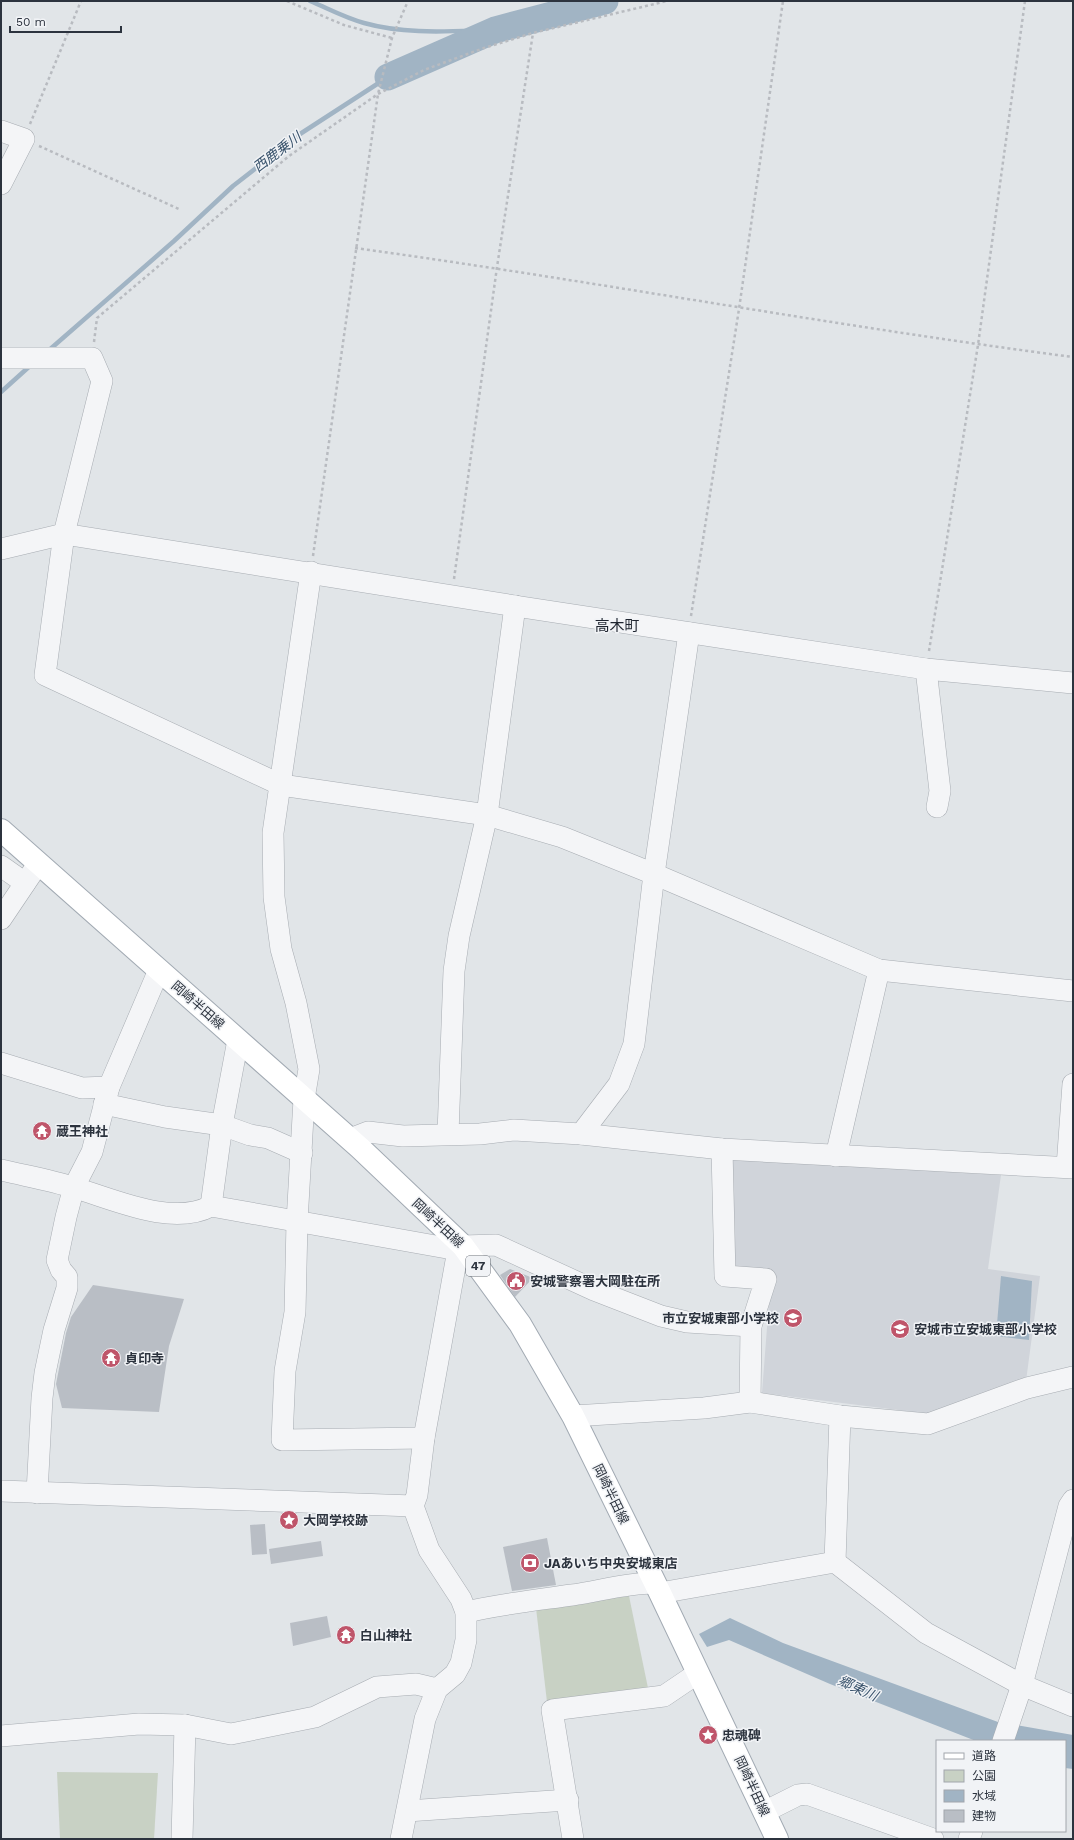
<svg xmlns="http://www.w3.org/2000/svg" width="1074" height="1840" font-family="'Work Sans','Noto Sans JP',sans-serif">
	<rect width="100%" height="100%" fill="#e1e5e8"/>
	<polygon fill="#d0d4da" points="733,1159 1001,1175 988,1269 1040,1276 1026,1381 930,1414 762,1393 771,1275 731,1277 728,1165"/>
	<g fill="#c8d1c4">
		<polygon points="629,1596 648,1688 547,1702 536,1608"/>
		<polygon points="57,1772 158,1773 154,1839 60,1839"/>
	</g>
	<g fill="#a1b4c4">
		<polygon points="1001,1276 1032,1281 1029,1340 996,1336"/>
		<polygon points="730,1618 783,1643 998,1722 1073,1735 1073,1769 1065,1768 1065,1741 976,1741 830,1684 729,1640 707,1647 699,1634"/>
	</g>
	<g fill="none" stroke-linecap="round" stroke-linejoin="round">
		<g stroke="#a1b4c4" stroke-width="4.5">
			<path d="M310 1C327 8 345 18 364 23 407 35 451 31 495 30"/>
			<polyline points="48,351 174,241 233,186 300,134 388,77"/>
			<polyline points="1,392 31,365"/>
		</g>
		<polyline stroke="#a1b4c4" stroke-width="27" points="388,77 495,30 605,1"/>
	</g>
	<g fill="#b9bec5">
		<polygon points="510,1269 533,1278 515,1297 500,1275"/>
		<polygon points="93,1285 184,1299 169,1346 159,1412 62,1408 56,1384 66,1333 71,1317"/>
		<polygon points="265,1524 267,1554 252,1555 250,1525"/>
		<polygon points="547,1538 556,1585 512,1591 503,1547"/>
		<polygon points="321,1541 323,1556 271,1564 269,1549"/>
		<polygon points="327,1616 331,1637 293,1646 290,1623"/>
	</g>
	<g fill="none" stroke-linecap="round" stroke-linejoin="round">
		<g stroke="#a7acb2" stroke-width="22">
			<g id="minor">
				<polyline points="1,131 24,139 1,184"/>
				<polyline points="1,358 92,358 102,381 64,534 45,675 281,785 487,815 562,837 654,874 879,970 1073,991"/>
				<polyline points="1,549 64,534 515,606 926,669 1073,683"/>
				<polyline points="311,572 273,833 274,897 281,949 296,1003 309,1069 304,1099 297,1222 295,1312 285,1371 282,1440 424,1438"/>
				<polyline points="926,669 940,791 937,807"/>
				<polyline points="1,866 25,883"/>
				<polyline points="1,919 38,864"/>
				<polyline points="1,1063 82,1088 109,1087"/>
				<polyline points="104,1104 165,1117 222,1125 250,1135 268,1138 302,1153"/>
				<polyline points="448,1134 454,971 459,936 487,815 515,606"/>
				<polyline points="581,1134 619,1084 634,1044 654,874 689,633"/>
				<polyline points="350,1139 368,1132 403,1136 480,1134 514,1130 581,1134 722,1149 1073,1168"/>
				<polyline points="722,1149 725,1276 766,1279 751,1326 750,1402"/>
				<polyline points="836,1156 879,970"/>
				<polyline points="1067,1167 1073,1084"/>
				<path d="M1 1170C26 1176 51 1180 75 1188 114 1199 172 1227 211 1206L458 1250"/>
				<polyline points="211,1206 222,1125 238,1040"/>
				<polyline points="573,1416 704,1408 750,1402 840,1416 928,1424 1027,1388 1073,1377"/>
				<polyline points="1,1491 413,1506"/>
				<polyline points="37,1493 42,1398 45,1373 54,1330 67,1288 67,1277 61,1270 57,1260 66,1217 74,1187 92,1152 109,1087 159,970"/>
				<polyline points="835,1562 840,1416"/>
				<polyline points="660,1593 835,1562 926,1633 1022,1685 1073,1706"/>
				<path d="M466 1612C501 1604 537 1600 572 1595 600 1591 626 1583 654 1583"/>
				<polyline points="1,1736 139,1724 185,1725 231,1734 315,1717 377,1687 416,1684 437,1689"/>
				<polyline points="1003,1741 1022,1685 1069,1506 1073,1500"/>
				<polyline points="407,1811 568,1800"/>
				<polyline points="764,1812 798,1795 807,1794 933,1839"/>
				<polyline points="182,1839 185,1725"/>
				<polyline points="401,1839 425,1719 437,1689 455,1674 461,1663 466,1640 466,1612 461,1599 429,1550 413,1506 417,1495 424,1438 458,1250 463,1246 496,1245 594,1290 661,1316 687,1322 751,1326"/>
				<polyline points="573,1839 552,1710 664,1696 698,1673"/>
				<polyline points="969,1839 972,1831"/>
			</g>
		</g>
		<g stroke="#a2aab3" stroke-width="24">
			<polyline id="major" points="1,830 360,1148 463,1246 520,1324 573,1416 660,1593 777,1839"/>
		</g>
		<g stroke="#b8bbc0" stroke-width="2.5" stroke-dasharray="3 3" stroke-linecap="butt">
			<polyline points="287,1 344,25 392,38"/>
			<polyline points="30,124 81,1"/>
			<polyline points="39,146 179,209"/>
			<path d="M355 248C595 281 833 326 1073 357"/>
			<polyline points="94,342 97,318 289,156 378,94 424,70 484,48 533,33 667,1"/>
			<polyline points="313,556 378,94 392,38 408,1"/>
			<polyline points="454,579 497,267 533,33"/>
			<polyline points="691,616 739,309 783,1"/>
			<polyline points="929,651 978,345 1025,1"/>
		</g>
		<use href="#minor" stroke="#f4f5f7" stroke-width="21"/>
		<use href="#major" stroke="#fff" stroke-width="22"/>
	</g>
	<defs>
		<g id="temple-disc" transform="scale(1)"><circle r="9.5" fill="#bf556a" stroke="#f1f3f6"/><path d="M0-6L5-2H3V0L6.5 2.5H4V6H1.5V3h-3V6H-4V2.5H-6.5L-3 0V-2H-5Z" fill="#fff"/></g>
		<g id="civic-disc" transform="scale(1)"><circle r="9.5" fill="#bf556a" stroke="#f1f3f6"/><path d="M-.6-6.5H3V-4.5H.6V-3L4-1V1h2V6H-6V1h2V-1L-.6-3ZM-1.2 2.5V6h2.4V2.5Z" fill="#fff"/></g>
		<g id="school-disc" transform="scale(1)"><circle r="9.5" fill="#bf556a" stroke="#f1f3f6"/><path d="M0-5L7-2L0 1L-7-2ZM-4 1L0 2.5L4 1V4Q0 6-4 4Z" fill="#fff"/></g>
		<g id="sight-disc" transform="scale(1)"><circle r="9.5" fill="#bf556a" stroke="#f1f3f6"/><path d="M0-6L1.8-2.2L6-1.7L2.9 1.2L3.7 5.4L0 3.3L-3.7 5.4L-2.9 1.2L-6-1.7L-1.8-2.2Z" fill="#fff"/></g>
		<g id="bank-disc" transform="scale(1)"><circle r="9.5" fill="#bf556a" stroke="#f1f3f6"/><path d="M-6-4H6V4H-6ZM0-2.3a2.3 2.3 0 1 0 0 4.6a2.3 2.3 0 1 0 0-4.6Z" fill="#fff"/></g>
	</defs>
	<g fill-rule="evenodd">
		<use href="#temple-disc" x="42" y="1131"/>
		<use href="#civic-disc" x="516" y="1281"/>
		<use href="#school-disc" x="793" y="1318"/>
		<use href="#school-disc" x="900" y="1329"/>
		<use href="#temple-disc" x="111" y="1358"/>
		<use href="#sight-disc" x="289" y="1520"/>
		<use href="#bank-disc" x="530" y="1563"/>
		<use href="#temple-disc" x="346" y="1635"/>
		<use href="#sight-disc" x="708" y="1735"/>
	</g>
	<g text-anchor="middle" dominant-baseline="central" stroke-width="3" stroke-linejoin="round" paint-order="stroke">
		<rect fill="#f1f3f6" stroke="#676d75" stroke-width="1" x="466" y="1256" width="24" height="20" rx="3"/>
		<g font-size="12" font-weight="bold" fill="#2c333e">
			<text x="478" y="1266">47</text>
		</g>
		<g font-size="13" fill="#2c333e" stroke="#f1f3f6">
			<text transform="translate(198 1005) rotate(41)">岡崎半田線</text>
			<text transform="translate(438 1223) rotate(43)">岡崎半田線</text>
			<text transform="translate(611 1494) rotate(64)">岡崎半田線</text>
			<text transform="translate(752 1786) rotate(65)">岡崎半田線</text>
		</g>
		<g font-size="13" font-weight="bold" fill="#2c333e" stroke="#f1f3f6" text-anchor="start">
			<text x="56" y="1131">蔵王神社</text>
			<text x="530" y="1281">安城警察署大岡駐在所</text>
			<text x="779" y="1318" text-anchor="end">市立安城東部小学校</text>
			<text x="914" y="1329">安城市立安城東部小学校</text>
			<text x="125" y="1358">貞印寺</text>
			<text x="303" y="1520">大岡学校跡</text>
			<text x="544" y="1563">JAあいち中央安城東店</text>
			<text x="360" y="1635">白山神社</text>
			<text x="722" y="1735">忠魂碑</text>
		</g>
		<g font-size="14" font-style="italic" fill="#3a546d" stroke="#f1f3f6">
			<text transform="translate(277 152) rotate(-37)">西鹿乗川</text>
			<text transform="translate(858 1688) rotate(24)">郷東川</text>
		</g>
		<g font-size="15" fill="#1e242f" stroke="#f1f3f6">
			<text x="617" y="626">高木町</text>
		</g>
	</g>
	<rect width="1074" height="1840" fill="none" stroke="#2c333e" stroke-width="4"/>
	<rect x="936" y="1740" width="130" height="92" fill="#f1f3f6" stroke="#a2a6ac"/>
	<rect x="944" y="1753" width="20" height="6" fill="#ffffff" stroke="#a2a6ac"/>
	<text x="972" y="1760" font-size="12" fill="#2c333e">道路</text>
	<rect x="944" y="1770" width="20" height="12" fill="#c8d1c4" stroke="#a2a6ac"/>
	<text x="972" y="1780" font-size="12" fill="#2c333e">公園</text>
	<rect x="944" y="1790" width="20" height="12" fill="#a1b4c4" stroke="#a2a6ac"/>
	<text x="972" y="1800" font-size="12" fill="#2c333e">水域</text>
	<rect x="944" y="1810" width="20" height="12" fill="#b9bec5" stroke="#a2a6ac"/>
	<text x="972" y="1820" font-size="12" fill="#2c333e">建物</text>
	<path d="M10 26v6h111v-6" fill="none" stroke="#2c333e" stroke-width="2"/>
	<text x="16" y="26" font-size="12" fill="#2c333e" stroke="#f1f3f6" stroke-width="3" paint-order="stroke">50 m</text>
</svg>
